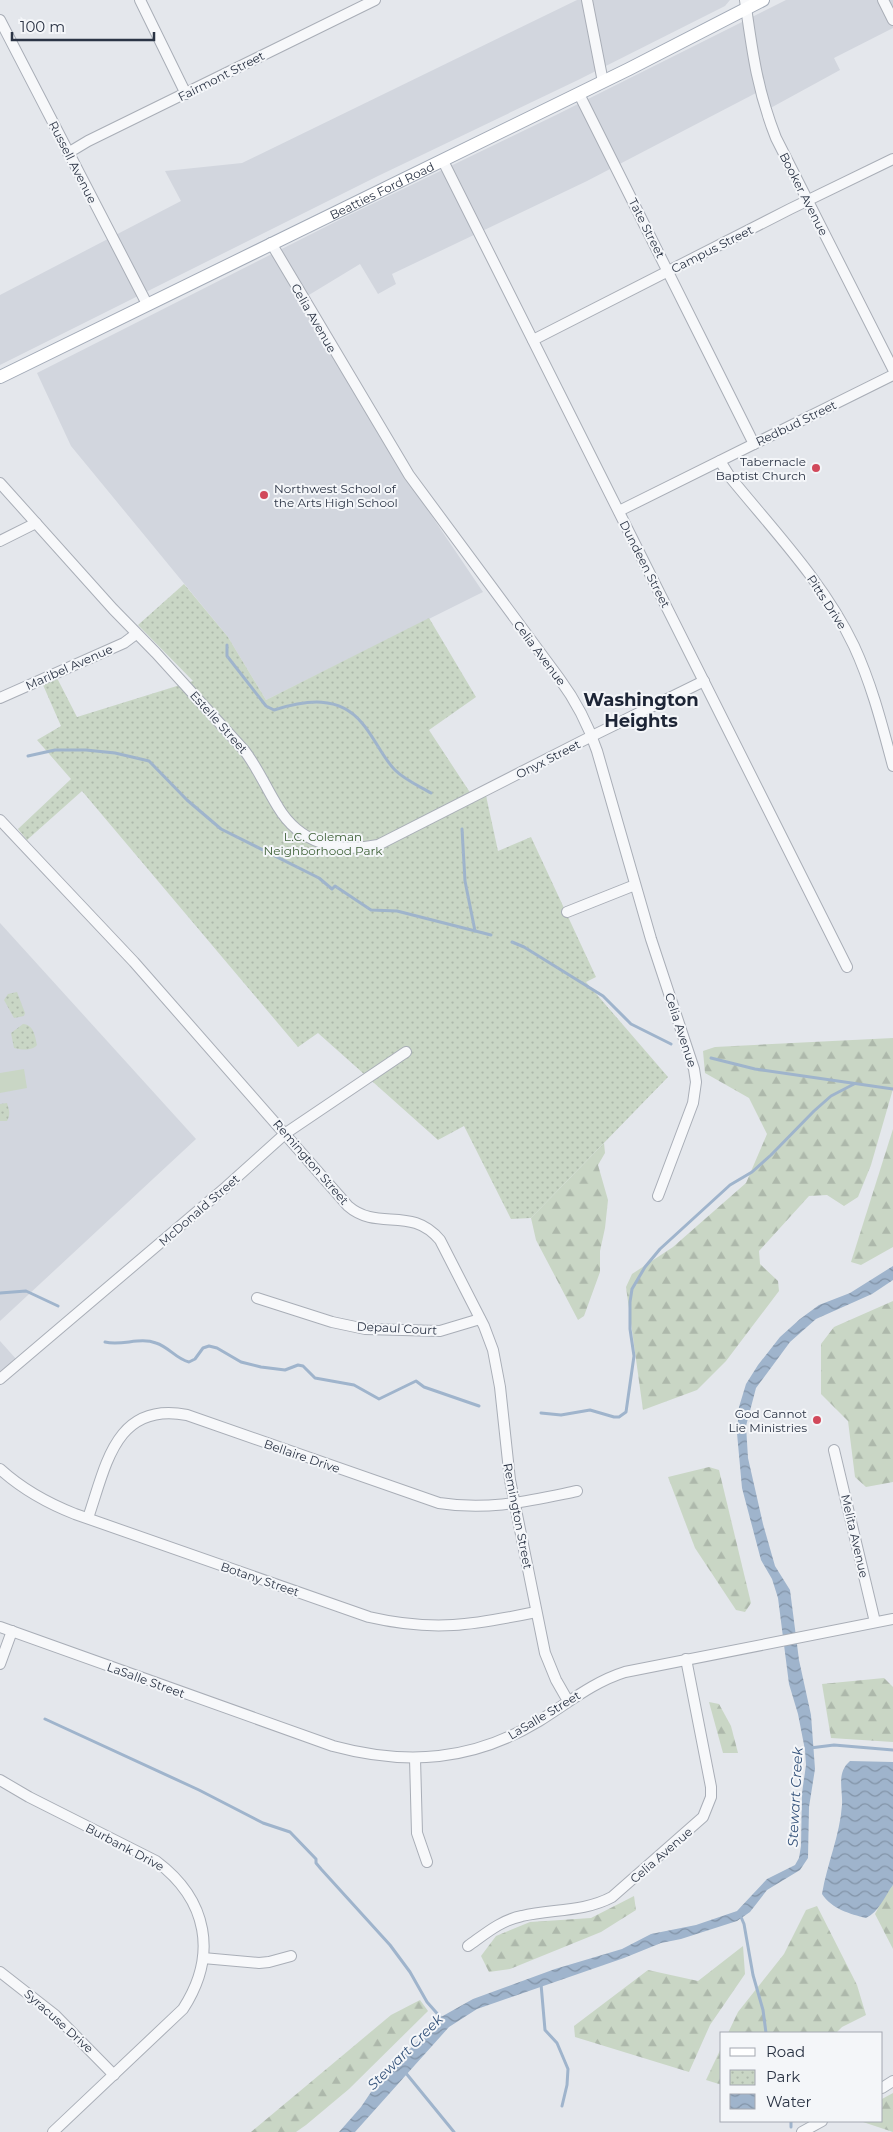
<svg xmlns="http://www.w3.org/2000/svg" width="893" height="2132" font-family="Montserrat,sans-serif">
	<defs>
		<pattern id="forest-firs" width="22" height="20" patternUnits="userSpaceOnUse" patternTransform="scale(1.25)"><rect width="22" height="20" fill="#c9d6c5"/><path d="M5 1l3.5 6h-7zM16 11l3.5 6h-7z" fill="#adb8ab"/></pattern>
		<pattern id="park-dots" width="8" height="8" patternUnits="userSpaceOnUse" patternTransform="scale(1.25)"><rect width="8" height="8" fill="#c9d6c5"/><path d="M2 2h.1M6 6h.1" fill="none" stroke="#adb8ab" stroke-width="1.8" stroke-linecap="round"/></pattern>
		<pattern id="water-waves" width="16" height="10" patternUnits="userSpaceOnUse" patternTransform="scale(1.25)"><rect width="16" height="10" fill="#9fb4cc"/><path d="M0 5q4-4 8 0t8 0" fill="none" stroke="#8293a7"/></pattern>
	</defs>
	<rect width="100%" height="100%" fill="#e4e7ec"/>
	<g fill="#d2d6de">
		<polygon points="577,0 730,0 725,6 578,80 378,176 0,365 0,295 181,201 165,171 242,163"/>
		<polygon points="786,0 893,0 893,28 834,58 840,70 765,111 756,93 587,181 392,274 396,284 378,294 360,264 299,301 400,469 483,592 266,700 228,637 71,446 37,373 339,220 556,115"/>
		<polygon points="0,923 196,1139 0,1321"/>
		<polygon points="0,1341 17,1360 0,1375"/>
	</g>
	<polygon fill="#c9d6c5" points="24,1069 27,1088 0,1093 0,1073"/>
	<g fill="url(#forest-firs)">
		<polygon points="893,1038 893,1089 871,1165 858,1197 844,1206 827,1195 809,1196 759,1251 760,1264 778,1281 779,1291 726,1361 697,1390 643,1410 626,1287 632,1274 673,1247 746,1183 767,1134 749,1098 705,1073 703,1051 715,1047"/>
		<polygon points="893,1129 893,1247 861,1265 851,1262"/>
		<polygon points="604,1143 605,1153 598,1165 608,1200 605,1228 600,1251 600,1272 584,1316 578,1320 536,1240 531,1218"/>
		<polygon points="893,1301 893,1482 866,1487 855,1477 848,1421 821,1394 821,1344 834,1327"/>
		<polygon points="709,1467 719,1470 751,1603 745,1612 736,1610 695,1548 668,1477"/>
		<polygon points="884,1678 893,1687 893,1742 831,1738 822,1684"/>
		<polygon points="709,1702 719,1704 731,1726 738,1753 723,1753"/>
		<polygon points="893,1885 893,1949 875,1914 884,1897"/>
		<polygon points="634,1896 636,1910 601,1932 510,1969 489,1972 481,1956 496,1936 530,1922 591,1918"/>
		<polygon points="817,1906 857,1985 866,2015 842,2027 836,2033 728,2033 738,2012 784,1954 806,1910"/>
		<polygon points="743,1946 745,1974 710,2025 689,2072 575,2037 574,2026 648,1970 698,1981"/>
		<polygon points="420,2000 428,2011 349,2089 306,2125 296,2132 251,2132 391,2015"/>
		<polygon points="722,2046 722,2085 706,2080"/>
		<polygon points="893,2093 893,2132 860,2121 882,2121 882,2099"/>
	</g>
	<g fill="url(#park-dots)">
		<polygon points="184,584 228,637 266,700 429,618 476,697 429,730 473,797 485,791 498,851 531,837 596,977 586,982 668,1077 531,1218 511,1219 464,1126 438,1140 318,1033 298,1047 82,791 27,840 18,829 71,779 37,740 61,726 43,685 57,678 77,717 193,681 138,625"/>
		<polygon points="17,992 25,1013 24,1016 14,1018 4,1000 8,994"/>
		<path d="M23 1024C34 1025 35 1036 37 1045 32 1051 21 1050 14 1048L11 1033Z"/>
		<path d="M7 1103C9 1110 11 1114 7 1121H0V1104Z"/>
	</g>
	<g fill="url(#water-waves)">
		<polygon points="893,1266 893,1280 872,1294 816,1319 790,1342 756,1388 746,1426 748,1458 763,1524 775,1566 790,1590 799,1660 811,1715 815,1769 809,1807 808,1858 800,1870 767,1890 750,1912 737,1921 681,1939 661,1943 624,1958 477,2009 449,2027 355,2132 339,2132 361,2107 377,2083 441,2017 473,1999 555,1969 622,1949 651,1934 696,1925 737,1911 767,1879 795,1865 799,1858 801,1846 802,1793 806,1765 805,1750 798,1714 789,1684 778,1598 772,1579 761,1560 742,1488 737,1433 739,1407 746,1384 758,1365 780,1337 800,1319 819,1305 850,1293"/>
		<path d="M850 1761 893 1762V1885C884 1897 879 1912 866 1918 850 1914 832 1909 822 1894 827 1864 840 1835 842 1805 843 1789 836 1773 850 1761Z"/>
	</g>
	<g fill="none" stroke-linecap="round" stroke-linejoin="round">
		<g stroke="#9fb4cc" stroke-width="3">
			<path d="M227 645V656L266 706 274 710C306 700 339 695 362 723 375 738 382 757 395 770 405 780 419 786 431 793"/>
			<polyline points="28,756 55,750 86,750 115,753 149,761 187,800 221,829 319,878 332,889 335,886 371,910 397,911 491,935"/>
			<polyline points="462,829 465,881 475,931"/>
			<polyline points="512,942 524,947 603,996 631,1024 671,1044"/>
			<polyline points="711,1058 755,1069 893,1089"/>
			<polyline points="0,1293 26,1291 58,1306"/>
			<path d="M105 1342C122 1346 140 1337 156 1343 169 1347 176 1359 189 1362L195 1359 203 1348 209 1346 217 1348 241 1362 261 1367 285 1370 298 1365 303 1366 315 1378 354 1385 379 1399 416 1381 424 1387 479 1406"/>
			<polyline points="541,1413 561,1415 590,1410 614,1417 619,1417 626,1412 634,1356 630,1329 630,1302 632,1289 645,1267 660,1249 730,1185 752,1172 771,1155 814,1111 831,1096 854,1084"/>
			<polyline points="45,1719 199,1790 263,1823 290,1832 316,1859 316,1863 321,1869 390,1945 410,1972 427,2002 442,2019"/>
			<polyline points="810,1748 834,1745 893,1750"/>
			<polyline points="741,1917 744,1924 753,1975 763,2010 766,2033"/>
			<polyline points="541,1984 545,2030 557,2043 568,2069 567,2085 562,2106"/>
			<polyline points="405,2072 454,2132"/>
			<polyline points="791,2127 791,2121"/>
		</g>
		<g stroke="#a9aeb7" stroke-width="12">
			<g id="minor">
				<polyline points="140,0 186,94"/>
				<polyline points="587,0 603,82"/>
				<path d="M745 0C752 50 757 90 776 138L893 369"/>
				<polyline points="883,0 893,20"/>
				<polyline points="0,20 147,304"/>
				<polyline points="579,94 754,444"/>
				<polyline points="68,153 88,141 375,0"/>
				<polyline points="443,161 847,967"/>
				<path d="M271 243 409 475 559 678C576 701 588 724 597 751L651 939 694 1069 696 1082 693 1103 658 1196"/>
				<polyline points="533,340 790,209 893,159"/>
				<path d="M720 461 730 477C774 531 824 583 854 646 872 685 882 725 893 766"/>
				<path d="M0 483 113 609 156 653 244 750C258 768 266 788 278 807 300 844 338 853 378 845L592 736 704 681"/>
				<polyline points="619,511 893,375"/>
				<polyline points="0,541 36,523"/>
				<polyline points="0,698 124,643 136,634"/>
				<path d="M0 820 134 962 348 1206C378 1232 411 1205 440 1240L484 1326 493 1350 500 1387 510 1480 545 1653 556 1680 568 1701"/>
				<polyline points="567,912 635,885"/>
				<polyline points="257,1298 332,1322 365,1329 440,1331 480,1319"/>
				<polyline points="0,1379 226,1187 286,1133 406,1052"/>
				<polyline points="834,1450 875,1622"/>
				<path d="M0 1469C22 1489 47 1503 75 1514L369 1617C434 1632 473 1625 536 1612"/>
				<path d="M88 1518C106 1466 115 1401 187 1415L439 1503C489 1511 528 1501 577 1491"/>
				<path d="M0 1627 333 1746C407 1766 473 1761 539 1721 568 1703 593 1682 625 1672L893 1619"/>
				<polyline points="0,1664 12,1631"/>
				<polyline points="415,1758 417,1833 427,1862"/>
				<path d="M0 1780 29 1797 156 1861C208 1900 218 1955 183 2009L53 2132"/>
				<path d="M468 1946C485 1934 501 1920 522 1916 552 1909 584 1912 612 1897L703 1817 711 1797V1787L686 1659"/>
				<polyline points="203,1958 259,1963 269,1962 291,1956"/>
				<polyline points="0,1972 55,2015 114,2075"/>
				<polyline points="882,2088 893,2081"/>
				<polyline points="802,2132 822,2121"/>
			</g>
		</g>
		<g stroke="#a3abb8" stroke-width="14">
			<g id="major">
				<path id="s1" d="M0 377 629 69 763 0"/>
			</g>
		</g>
		<use href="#minor" stroke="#f7f8fa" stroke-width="10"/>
		<use href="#major" stroke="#fff" stroke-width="12"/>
	</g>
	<g fill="#d1495b" stroke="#f4f6f9" stroke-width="2">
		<circle cx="816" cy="468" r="5"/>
		<circle cx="264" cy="495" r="5"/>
		<circle cx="817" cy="1420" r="5"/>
	</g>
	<g text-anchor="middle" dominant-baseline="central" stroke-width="4" stroke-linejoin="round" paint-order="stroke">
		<g font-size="12" fill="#2b3445" stroke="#f4f6f9">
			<text transform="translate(221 76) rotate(-27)">Fairmont Street</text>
			<text transform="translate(73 162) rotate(63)">Russell Avenue</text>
			<text stroke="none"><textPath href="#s1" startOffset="425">Beatties Ford Road</textPath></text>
			<text transform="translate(804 194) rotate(63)">Booker Avenue</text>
			<text transform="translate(647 228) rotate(63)">Tate Street</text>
			<text transform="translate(712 249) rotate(-27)">Campus Street</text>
			<text transform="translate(314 318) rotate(60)">Celia Avenue</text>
			<text transform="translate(796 423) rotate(-26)">Redbud Street</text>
			<text transform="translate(645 564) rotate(63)">Dundeen Street</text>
			<text transform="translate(827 602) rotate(57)">Pitts Drive</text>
			<text transform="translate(540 653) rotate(53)">Celia Avenue</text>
			<text transform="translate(69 667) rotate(-24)">Maribel Avenue</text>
			<text transform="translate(219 722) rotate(48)">Estelle Street</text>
			<text transform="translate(548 759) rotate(-27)">Onyx Street</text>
			<text transform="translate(681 1030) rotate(72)">Celia Avenue</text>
			<text transform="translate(311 1162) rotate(49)">Remington Street</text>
			<text transform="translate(199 1210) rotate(-41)">McDonald Street</text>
			<text transform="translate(397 1328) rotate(3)">Depaul Court</text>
			<text transform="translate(302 1456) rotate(19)">Bellaire Drive</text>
			<text transform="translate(518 1516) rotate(79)">Remington Street</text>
			<text transform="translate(855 1536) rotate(77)">Melita Avenue</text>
			<text transform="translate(260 1579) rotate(19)">Botany Street</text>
			<text transform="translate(146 1680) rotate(20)">LaSalle Street</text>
			<text transform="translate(544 1715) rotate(-31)">LaSalle Street</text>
			<text transform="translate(125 1847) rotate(28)">Burbank Drive</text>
			<text transform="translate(661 1855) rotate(-41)">Celia Avenue</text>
			<text transform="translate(59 2021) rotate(42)">Syracuse Drive</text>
		</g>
		<g font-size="12" fill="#2b3445" stroke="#f4f6f9" text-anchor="end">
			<text x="806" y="461">Tabernacle<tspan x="806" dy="14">Baptist Church</tspan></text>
			<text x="274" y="488" text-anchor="start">Northwest School of<tspan x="274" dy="14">the Arts High School</tspan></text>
			<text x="807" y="1413">God Cannot<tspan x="807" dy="14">Lie Ministries</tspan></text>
		</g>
		<g font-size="12" fill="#3f6138" stroke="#f4f6f9">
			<text x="323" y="836">L.C. Coleman<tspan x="323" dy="14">Neighborhood Park</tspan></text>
		</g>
		<g font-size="14" font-style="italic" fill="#34527a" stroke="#f4f6f9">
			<text transform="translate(795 1797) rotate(-87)">Stewart Creek</text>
			<text transform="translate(405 2052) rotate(-45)">Stewart Creek</text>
		</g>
		<g font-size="18" font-weight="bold" fill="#1d2536" stroke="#f4f6f9">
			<text x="641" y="700">Washington<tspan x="641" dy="21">Heights</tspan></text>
		</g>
	</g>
	<rect x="720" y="2032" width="162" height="90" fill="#f4f6f9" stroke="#a4a8b1"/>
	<rect x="730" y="2048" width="25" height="8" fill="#ffffff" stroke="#a4a8b1"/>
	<text x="766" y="2057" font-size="15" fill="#2b3445">Road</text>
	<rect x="730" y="2070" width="25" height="15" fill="url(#park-dots)" stroke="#a4a8b1"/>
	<text x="766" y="2082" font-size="15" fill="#2b3445">Park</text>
	<rect x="730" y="2094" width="25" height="15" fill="url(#water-waves)" stroke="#a4a8b1"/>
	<text x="766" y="2107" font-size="15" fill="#2b3445">Water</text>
	<path d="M12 32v8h142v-8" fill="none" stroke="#2b3445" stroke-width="2.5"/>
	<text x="20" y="32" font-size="15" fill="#2b3445" stroke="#f4f6f9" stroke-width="4" paint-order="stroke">100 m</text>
</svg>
